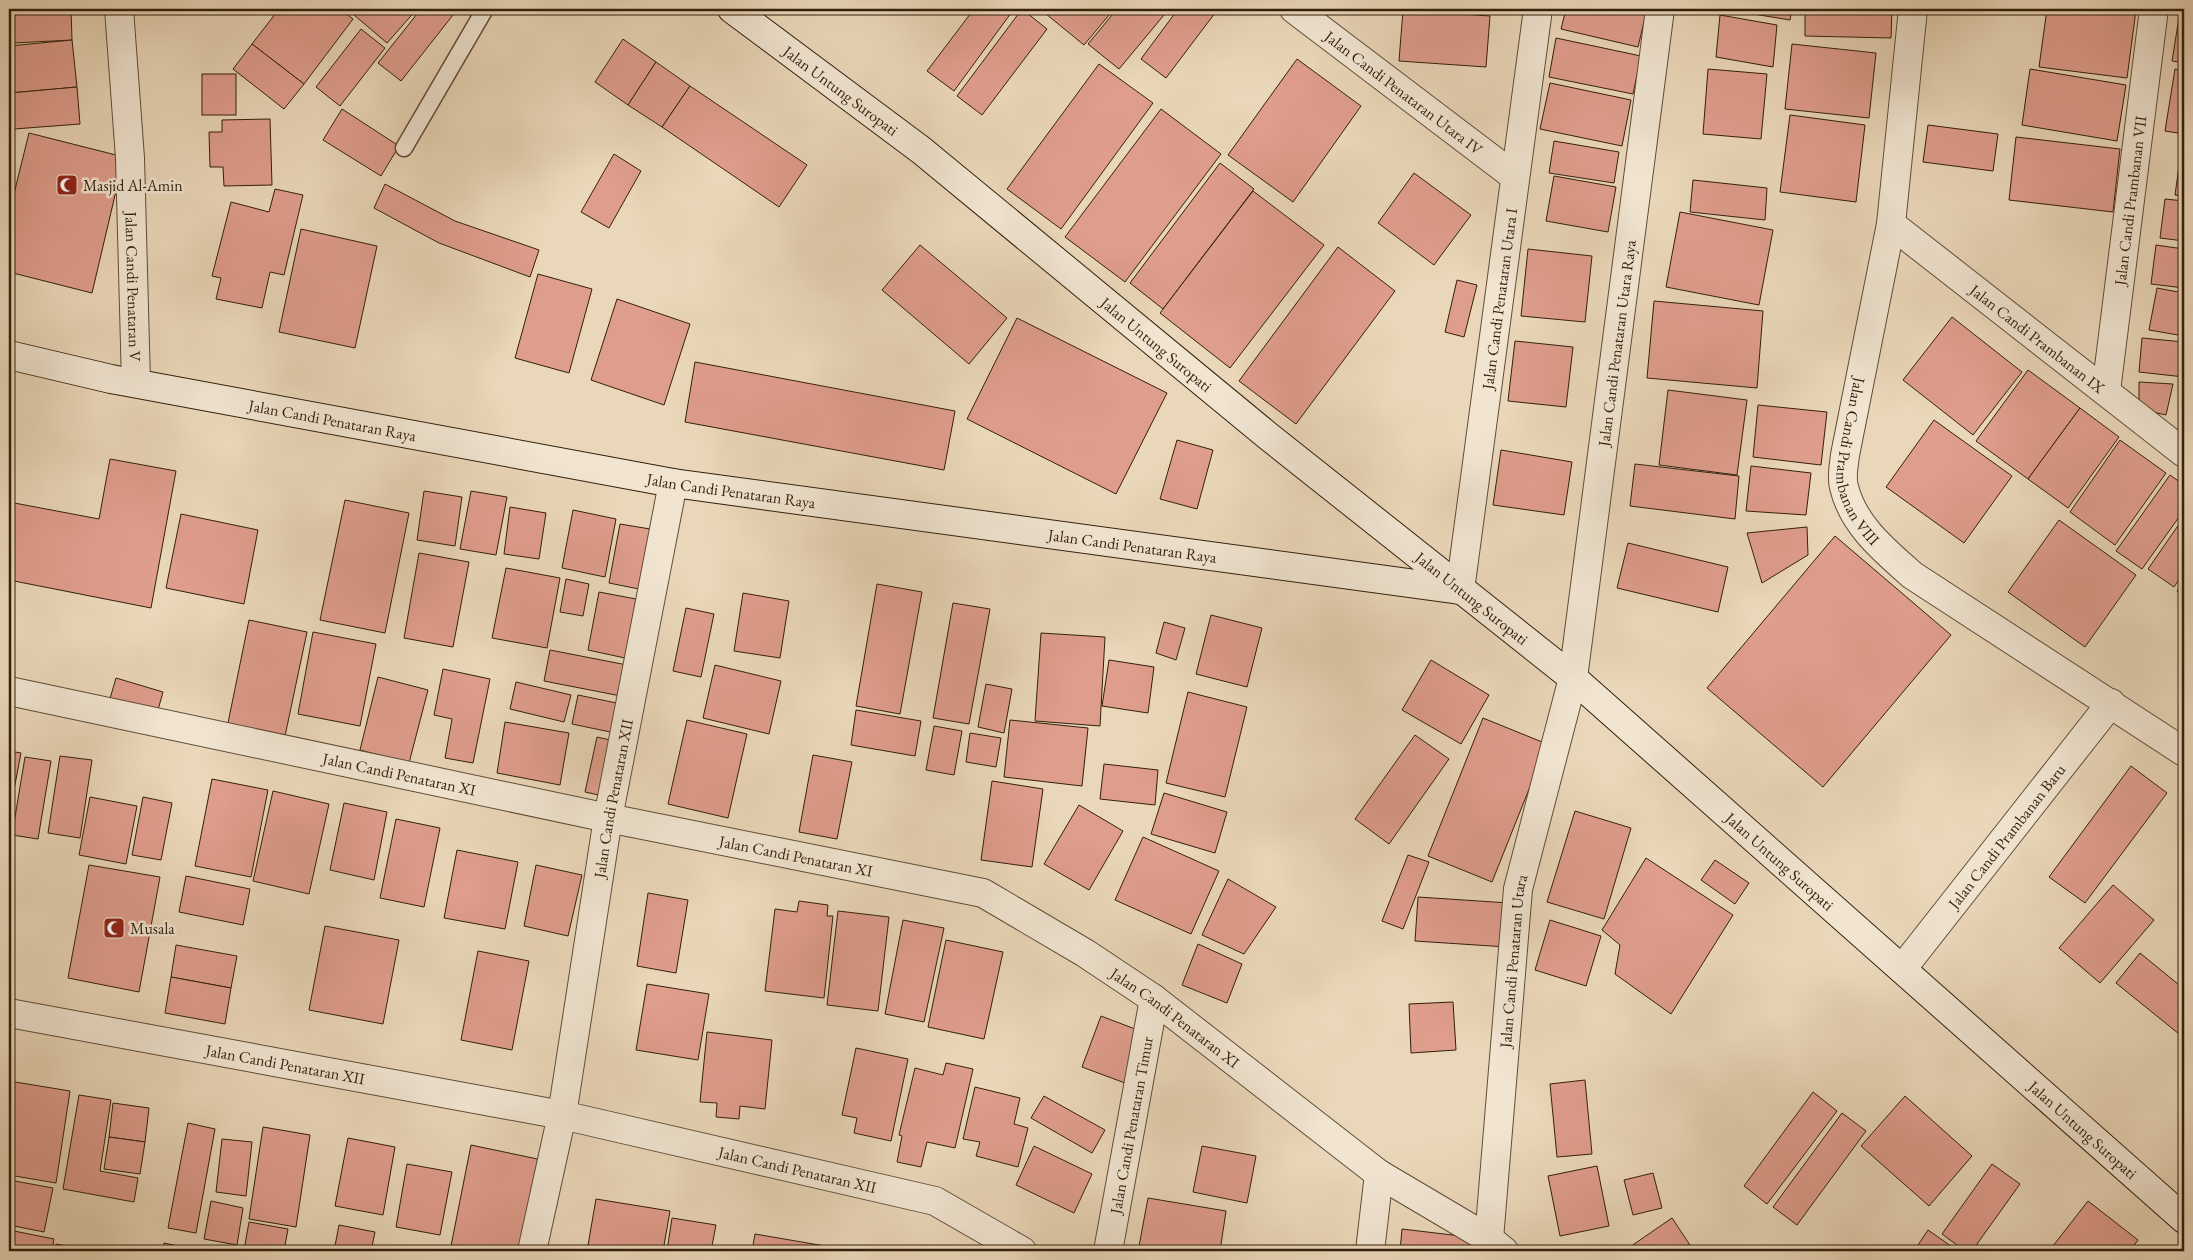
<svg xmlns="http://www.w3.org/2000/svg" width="2193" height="1260" font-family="'EB Garamond',serif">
	<rect width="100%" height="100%" fill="#ead7b9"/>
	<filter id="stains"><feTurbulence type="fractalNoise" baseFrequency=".004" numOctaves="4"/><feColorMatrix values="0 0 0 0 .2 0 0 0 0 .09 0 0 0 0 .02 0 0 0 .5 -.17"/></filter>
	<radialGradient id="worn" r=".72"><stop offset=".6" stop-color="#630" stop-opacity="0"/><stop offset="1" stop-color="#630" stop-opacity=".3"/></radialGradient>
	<g fill="#df9d8c" stroke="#321f0c">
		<polygon points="12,9 71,9 72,40 14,43"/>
		<polygon points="279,9 340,9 353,19 304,84 252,44"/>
		<polygon points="347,9 417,9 387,43"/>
		<polygon points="421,9 445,9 453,15 401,81 378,63"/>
		<polygon points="974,9 1014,9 954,91 927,71"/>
		<polygon points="1022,9 1047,29 982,115 957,96"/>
		<polygon points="1040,9 1114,9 1084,45"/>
		<polygon points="1117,9 1169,9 1119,69 1088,44"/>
		<polygon points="1178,9 1218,9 1166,78 1141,59"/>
		<polygon points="1451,9 1498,9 1497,14"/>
		<polygon points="1566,9 1647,9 1638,47 1561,29"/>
		<polygon points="1723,9 1792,9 1790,20"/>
		<polygon points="1805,9 1892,9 1891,38 1805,36"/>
		<polygon points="2047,9 2136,10 2127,78 2039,67"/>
		<polygon points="1403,10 1490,16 1486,67 1399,61"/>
		<polygon points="2180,11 2184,11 2184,63 2172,61"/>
		<polygon points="1720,15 1777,25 1773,67 1716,57"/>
		<polygon points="361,29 385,48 340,106 316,87"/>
		<polygon points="1556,38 1641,56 1633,94 1549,77"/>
		<polygon points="623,39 656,62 628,105 595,82"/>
		<polygon points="72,40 77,87 10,93 9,46"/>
		<polygon points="252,44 304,84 284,109 233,69"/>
		<polygon points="1792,44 1876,53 1869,118 1785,109"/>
		<polygon points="1297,59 1361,106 1293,202 1228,155"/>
		<polygon points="656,62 690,86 662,127 628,105"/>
		<polygon points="1099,64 1153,103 1061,229 1007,189"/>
		<polygon points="1708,69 1767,74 1761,139 1703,134"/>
		<polygon points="2030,69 2126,85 2117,141 2022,125"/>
		<polygon points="2175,69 2184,71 2184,134 2165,131"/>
		<rect x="202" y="74" width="34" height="41"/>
		<polygon points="1550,83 1631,100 1622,146 1540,129"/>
		<polygon points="690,86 807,165 779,207 662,127"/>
		<polygon points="77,87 80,124 14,129 10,93"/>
		<polygon points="342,109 399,146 381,176 323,140"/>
		<polygon points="1161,109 1221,154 1125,282 1065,237"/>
		<polygon points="1790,115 1865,125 1856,202 1780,192"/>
		<polygon points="270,119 272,185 224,186 223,167 210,167 209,132 222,132 222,120"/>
		<polygon points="1928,125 1998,134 1993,171 1923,162"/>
		<polygon points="29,133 124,157 92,293 9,272 9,214"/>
		<polygon points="2016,137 2120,149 2113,212 2009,200"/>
		<polygon points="1554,141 1619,152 1614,183 1549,173"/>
		<polygon points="2181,152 2184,152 2184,196 2175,195"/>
		<polygon points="614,154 641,171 609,228 581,212"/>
		<polygon points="1220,163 1254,189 1163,309 1130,283"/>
		<polygon points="1414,173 1471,215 1434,265 1378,223"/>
		<polygon points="1554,176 1616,187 1608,232 1546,221"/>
		<polygon points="1693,180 1767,188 1765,220 1690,212"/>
		<polygon points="385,184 455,221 539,250 530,277 439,243 374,208"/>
		<polygon points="275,189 303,195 284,275 270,272 262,308 216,299 221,278 212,276 231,202 269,212"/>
		<polygon points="1253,191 1324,245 1230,368 1160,313"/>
		<polygon points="2165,199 2184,201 2184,241 2160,238"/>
		<polygon points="1680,212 1773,230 1759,305 1666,287"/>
		<polygon points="301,229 377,246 355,348 279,332"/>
		<polygon points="920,245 1007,318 969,364 882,290"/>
		<polygon points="2156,245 2184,249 2184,288 2151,284"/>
		<polygon points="1338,247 1395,291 1296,424 1239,381"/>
		<polygon points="1528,249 1592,256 1585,322 1521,316"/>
		<polygon points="538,274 592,289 569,373 515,358"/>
		<polygon points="1457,280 1477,285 1464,337 1445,332"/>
		<polygon points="2157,288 2184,293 2184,336 2149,330"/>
		<polygon points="617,299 690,324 664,405 591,380"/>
		<polygon points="1654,301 1763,311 1757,388 1647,378"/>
		<polygon points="1952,317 2022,372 1973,435 1903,380"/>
		<polygon points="1017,318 1167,393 1116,494 967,419"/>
		<polygon points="2142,338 2184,342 2184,377 2139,372"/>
		<polygon points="1515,341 1573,347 1566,407 1508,401"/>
		<polygon points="695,362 955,411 944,470 685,422"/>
		<polygon points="2028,370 2080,408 2028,479 1976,441"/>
		<polygon points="2139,382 2173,384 2166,415 2139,409"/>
		<polygon points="1668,390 1747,400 1737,475 1659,465"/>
		<polygon points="1758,405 1827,412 1821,465 1753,457"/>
		<polygon points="2080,408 2119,437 2068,508 2028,479"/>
		<polygon points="1934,420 2012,476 1964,543 1886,487"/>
		<polygon points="1177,440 1213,450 1197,509 1160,499"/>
		<polygon points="2120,440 2166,473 2115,545 2070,512"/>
		<polygon points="1501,450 1572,462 1564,515 1493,505"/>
		<polygon points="110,459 176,471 151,608 9,580 9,502 99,519"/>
		<polygon points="1635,464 1739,476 1735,519 1630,506"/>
		<polygon points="1751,466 1811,473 1806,515 1746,511"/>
		<polygon points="2170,475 2184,485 2184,510 2142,569 2116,551"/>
		<polygon points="424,491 462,497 455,546 417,540"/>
		<polygon points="471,491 507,497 496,555 460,549"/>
		<polygon points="345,500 409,513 385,633 320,620"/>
		<polygon points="510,507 546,513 539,559 504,554"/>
		<polygon points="573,510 616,519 605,577 562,568"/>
		<polygon points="181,514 258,530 244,604 166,588"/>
		<polygon points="2184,517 2184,572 2174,587 2148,569"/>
		<polygon points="2059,520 2136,575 2085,647 2008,592"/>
		<polygon points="620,524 650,529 639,589 609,583"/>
		<polygon points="1807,527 1808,555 1762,583 1747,533"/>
		<polygon points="1835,536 1951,635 1823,787 1707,688"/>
		<polygon points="1628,543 1728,567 1718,612 1617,588"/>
		<polygon points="419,553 469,562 453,647 404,638"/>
		<polygon points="506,568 560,578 547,648 492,638"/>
		<polygon points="566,579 589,584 583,616 560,612"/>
		<polygon points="2184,580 2184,596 2177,591"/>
		<polygon points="877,584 922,592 900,714 856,706"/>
		<polygon points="599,592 636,599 625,658 588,650"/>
		<polygon points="743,593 789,601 780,658 734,651"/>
		<polygon points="953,603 990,609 969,724 933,718"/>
		<polygon points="686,608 714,614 701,677 673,671"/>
		<polygon points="1211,615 1262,628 1247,687 1196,674"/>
		<polygon points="249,620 307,632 285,736 228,723"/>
		<polygon points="1164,622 1185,628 1176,660 1156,653"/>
		<polygon points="313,632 376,644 360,726 298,714"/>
		<polygon points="1041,633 1105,637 1100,726 1035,721"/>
		<polygon points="550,650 627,665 621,696 544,681"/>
		<polygon points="1109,660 1154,667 1148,713 1102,706"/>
		<polygon points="1431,660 1489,695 1461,744 1402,710"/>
		<polygon points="715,665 781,681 769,734 703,718"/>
		<polygon points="443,669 490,679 473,763 445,758 452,719 434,715"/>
		<polygon points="378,677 428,690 409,763 360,750"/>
		<polygon points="116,678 163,692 156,717 109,702"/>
		<polygon points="516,682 571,695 564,722 510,709"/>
		<polygon points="986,684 1012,689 1004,733 978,727"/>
		<polygon points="1188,692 1247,707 1225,797 1166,783"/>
		<polygon points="578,695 626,705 620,734 572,724"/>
		<polygon points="856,710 921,721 915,756 851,745"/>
		<polygon points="1483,718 1547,744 1492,882 1428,856"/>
		<polygon points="687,720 747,734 728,818 668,804"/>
		<polygon points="1010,720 1088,728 1082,786 1004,777"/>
		<polygon points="505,722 569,733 560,785 497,773"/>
		<polygon points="934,726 962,731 954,775 926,770"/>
		<polygon points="970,733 1001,738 996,767 966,762"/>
		<polygon points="1415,735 1449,759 1389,844 1355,819"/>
		<polygon points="597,737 619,742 608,797 585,792"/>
		<polygon points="9,751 21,753 9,816"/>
		<polygon points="813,755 852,762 837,839 799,832"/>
		<polygon points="60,756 92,760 80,838 48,833"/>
		<polygon points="25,757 51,761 38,839 12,835"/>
		<polygon points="1104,764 1158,770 1155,805 1100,799"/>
		<polygon points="2131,766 2167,793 2085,903 2049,877"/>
		<polygon points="212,779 268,790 251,877 195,866"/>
		<polygon points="992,781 1043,789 1032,867 981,860"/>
		<polygon points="273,791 329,804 309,894 253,881"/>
		<polygon points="1164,793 1227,812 1215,853 1151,834"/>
		<polygon points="90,797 137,806 126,864 79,855"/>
		<polygon points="143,797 172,803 161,860 132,855"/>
		<polygon points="344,803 387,812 374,880 330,870"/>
		<polygon points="1079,805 1123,831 1089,890 1044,864"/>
		<polygon points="1575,811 1631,828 1604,919 1547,902"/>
		<polygon points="396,819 440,828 424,907 380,898"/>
		<polygon points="1143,837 1219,871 1191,934 1115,900"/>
		<polygon points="457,850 518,862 505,929 444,918"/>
		<polygon points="1408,855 1429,862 1403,929 1382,921"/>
		<polygon points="1646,858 1733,915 1671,1014 1615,974 1620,945 1602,930"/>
		<polygon points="1715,860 1749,883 1735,904 1701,880"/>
		<polygon points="89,865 160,877 139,992 68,978"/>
		<polygon points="536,865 582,875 568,936 524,926"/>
		<polygon points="186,876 250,889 243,925 179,912"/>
		<polygon points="1228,879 1276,907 1244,954 1202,935"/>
		<polygon points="2113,885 2154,920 2100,983 2059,948"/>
		<polygon points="648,893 688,900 676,973 637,966"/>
		<polygon points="1418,897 1509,903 1507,947 1415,941"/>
		<polygon points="799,901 828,905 827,916 833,916 824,998 765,991 775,909 797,912"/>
		<polygon points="838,911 889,917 878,1011 827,1005"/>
		<polygon points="903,920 944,928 924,1022 885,1014"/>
		<polygon points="1550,920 1601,936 1586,986 1535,970"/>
		<polygon points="325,926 399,940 383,1024 309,1010"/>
		<polygon points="946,940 1003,952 984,1039 928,1027"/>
		<polygon points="1198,944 1242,964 1227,1003 1182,985"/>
		<polygon points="176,945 237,956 231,988 171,977"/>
		<polygon points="478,951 529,961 512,1050 461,1040"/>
		<polygon points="2140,953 2184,989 2184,1038 2116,983"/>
		<polygon points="171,977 231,988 225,1024 165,1013"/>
		<polygon points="647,984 709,994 698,1060 636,1050"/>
		<polygon points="1453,1002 1456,1050 1411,1053 1409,1004"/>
		<polygon points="1101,1016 1143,1032 1125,1083 1082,1067"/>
		<polygon points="707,1032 772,1040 765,1109 740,1106 739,1119 716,1117 717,1103 700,1102"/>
		<polygon points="856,1048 908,1059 891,1141 854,1133 857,1118 842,1115"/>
		<polygon points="946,1063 973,1069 955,1148 927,1142 921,1167 897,1162 902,1136 899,1135 915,1068 943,1075"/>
		<polygon points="1585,1080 1592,1154 1557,1157 1550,1084"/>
		<polygon points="9,1081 70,1091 56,1183 9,1175"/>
		<polygon points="975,1087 1020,1098 1014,1124 1028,1128 1018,1167 976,1156 980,1142 963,1139"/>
		<polygon points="1813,1092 1837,1111 1767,1204 1744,1186"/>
		<polygon points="79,1095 111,1100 100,1171 138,1178 134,1202 63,1189"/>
		<polygon points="1044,1096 1105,1130 1092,1153 1031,1118"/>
		<polygon points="1905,1096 1972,1156 1929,1206 1861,1146"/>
		<polygon points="113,1103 149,1108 145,1142 109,1137"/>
		<polygon points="1842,1113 1866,1131 1797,1225 1773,1207"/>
		<polygon points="188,1123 215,1129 196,1233 168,1228"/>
		<polygon points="263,1127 310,1135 296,1227 249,1219"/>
		<polygon points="109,1137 145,1142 140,1174 104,1169"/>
		<polygon points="348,1138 395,1147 383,1215 335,1206"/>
		<polygon points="222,1139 252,1142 246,1196 216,1192"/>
		<polygon points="471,1145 547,1161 529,1251 450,1251"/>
		<polygon points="1034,1146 1092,1174 1074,1213 1016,1185"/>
		<polygon points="1202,1146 1256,1156 1247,1203 1193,1192"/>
		<polygon points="407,1164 452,1172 440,1235 396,1227"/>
		<polygon points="1992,1164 2020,1184 1972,1251 1965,1251 1942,1234"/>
		<polygon points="1597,1166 1609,1226 1560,1236 1548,1176"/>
		<polygon points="1653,1173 1662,1208 1633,1215 1624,1180"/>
		<polygon points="9,1180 53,1188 44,1232 9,1225"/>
		<polygon points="1148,1198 1226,1211 1220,1251 1169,1251 1139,1246"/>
		<polygon points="596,1199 670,1211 663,1251 587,1251"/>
		<polygon points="211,1201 243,1208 237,1245 204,1239"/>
		<polygon points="2088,1201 2138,1240 2130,1251 2049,1251"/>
		<polygon points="672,1218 716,1225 711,1251 667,1251"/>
		<polygon points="1672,1218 1694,1251 1624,1251"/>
		<polygon points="249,1222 288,1229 284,1251 244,1250"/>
		<polygon points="339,1225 375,1232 371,1251 334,1251"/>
		<polygon points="1402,1229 1486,1239 1485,1251 1400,1251"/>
		<polygon points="9,1230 54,1239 52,1251 9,1251"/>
		<polygon points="1928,1230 1958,1251 1914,1251"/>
		<polygon points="755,1234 825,1246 824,1251 752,1251"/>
		<polygon points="164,1243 188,1248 188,1251 163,1251"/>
		<polygon points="56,1244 82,1249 82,1251 55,1251"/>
		<polygon points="87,1246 115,1251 86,1251"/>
		<polygon points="832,1246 855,1251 831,1251"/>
	</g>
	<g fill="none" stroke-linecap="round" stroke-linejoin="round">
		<g stroke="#604d37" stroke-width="19">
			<polyline id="service" points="404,148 485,9"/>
		</g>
		<g stroke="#604d37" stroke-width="30">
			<g id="minor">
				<path id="s1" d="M119 9 130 158 136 383"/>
				<path id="s2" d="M1294 9 1514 176"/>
				<path id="s3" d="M1913 9 1891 224 1845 455C1844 465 1841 477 1844 487 1853 525 1884 550 1912 575L2184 752"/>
				<path id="s4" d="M1891 224 2184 453"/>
				<path id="s5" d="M2106 391 2154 9"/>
				<path id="s6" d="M1460 590 1538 9"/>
				<path id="s7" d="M9 691 608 818 983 893 1085 953 1154 999 1379 1174 1489 1239 1504 1251"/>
				<path id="s8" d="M1902 969 2111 703"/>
				<path id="s9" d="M9 1013 562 1115 935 1201 1022 1251"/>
				<path id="s10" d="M532 1251 562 1115 608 818 673 483"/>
				<path id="s11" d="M1108 1251 1154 999"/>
				<polyline points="1370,1251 1379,1174"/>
				<path id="s12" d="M1488 1251 1518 889 1573 678 1660 9"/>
			</g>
		</g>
		<g stroke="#321f0c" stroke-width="30">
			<g id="secondary">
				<path id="s13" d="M732 9 921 150 1268 436 1573 678 2184 1219"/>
				<path id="s14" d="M9 355 111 379 673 483 1460 590"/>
			</g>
		</g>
		<use href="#service" stroke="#f1e5d2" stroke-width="16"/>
		<use href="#minor" stroke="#f1e5d2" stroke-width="28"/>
		<use href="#secondary" stroke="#f1e5d2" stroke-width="28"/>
	</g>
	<defs>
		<g id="mosque-square" transform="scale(1.125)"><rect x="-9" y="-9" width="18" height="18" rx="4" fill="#8f2418" stroke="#f1e5d2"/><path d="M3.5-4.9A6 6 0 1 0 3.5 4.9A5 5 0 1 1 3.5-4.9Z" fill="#fff"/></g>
	</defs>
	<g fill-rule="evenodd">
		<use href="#mosque-square" x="67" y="185"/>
		<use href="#mosque-square" x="114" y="928"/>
	</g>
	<g text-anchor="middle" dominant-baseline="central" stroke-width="5" stroke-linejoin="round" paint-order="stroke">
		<g font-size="16" fill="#321f0c" stroke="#f1e5d2">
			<text stroke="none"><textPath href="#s13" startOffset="136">Jalan Untung Suropati</textPath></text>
			<text stroke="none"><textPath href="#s2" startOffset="138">Jalan Candi Penataran Utara IV</textPath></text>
			<text stroke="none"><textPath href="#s5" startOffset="192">Jalan Candi Prambanan VII</textPath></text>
			<text stroke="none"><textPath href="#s1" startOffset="278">Jalan Candi Penataran V</textPath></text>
			<text stroke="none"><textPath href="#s6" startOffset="294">Jalan Candi Penataran Utara I</textPath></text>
			<text stroke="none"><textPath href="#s4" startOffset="186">Jalan Candi Prambanan IX</textPath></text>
			<text stroke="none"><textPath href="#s12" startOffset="919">Jalan Candi Penataran Utara Raya</textPath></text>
			<text stroke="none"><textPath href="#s13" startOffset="541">Jalan Untung Suropati</textPath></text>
			<text stroke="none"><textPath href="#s14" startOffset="330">Jalan Candi Penataran Raya</textPath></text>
			<text stroke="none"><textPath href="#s3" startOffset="461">Jalan Candi Prambanan VIII</textPath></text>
			<text stroke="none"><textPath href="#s14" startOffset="735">Jalan Candi Penataran Raya</textPath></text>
			<text stroke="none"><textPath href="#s14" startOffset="1140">Jalan Candi Penataran Raya</textPath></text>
			<text stroke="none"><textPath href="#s13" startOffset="946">Jalan Untung Suropati</textPath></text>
			<text stroke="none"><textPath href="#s7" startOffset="399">Jalan Candi Penataran XI</textPath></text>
			<text stroke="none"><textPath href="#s10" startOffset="460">Jalan Candi Penataran XII</textPath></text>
			<text stroke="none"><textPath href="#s8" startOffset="169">Jalan Candi Prambanan Baru</textPath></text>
			<text stroke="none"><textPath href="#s7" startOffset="804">Jalan Candi Penataran XI</textPath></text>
			<text stroke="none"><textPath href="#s13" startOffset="1351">Jalan Untung Suropati</textPath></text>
			<text stroke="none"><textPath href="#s12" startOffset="291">Jalan Candi Penataran Utara</textPath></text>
			<text stroke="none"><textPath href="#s7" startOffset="1224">Jalan Candi Penataran XI</textPath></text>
			<text stroke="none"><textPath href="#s9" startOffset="281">Jalan Candi Penataran XII</textPath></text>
			<text stroke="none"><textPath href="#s11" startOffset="128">Jalan Candi Penataran Timur</textPath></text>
			<text stroke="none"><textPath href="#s13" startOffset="1756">Jalan Untung Suropati</textPath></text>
			<text stroke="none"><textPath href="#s9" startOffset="804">Jalan Candi Penataran XII</textPath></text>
		</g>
		<g font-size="16" fill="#321f0c" stroke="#f1e5d2" text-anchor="start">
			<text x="83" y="185">Masjid Al-Amin</text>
			<text x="130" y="928">Musala</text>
		</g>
	</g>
	<rect width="2193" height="1260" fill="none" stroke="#ead7b9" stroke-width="30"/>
	<rect x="10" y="10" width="2173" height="1240" fill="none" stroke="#321f0c" stroke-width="2.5"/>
	<rect x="15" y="15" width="2163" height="1230" fill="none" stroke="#321f0c"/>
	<rect width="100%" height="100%" filter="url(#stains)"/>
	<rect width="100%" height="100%" fill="url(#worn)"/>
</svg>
